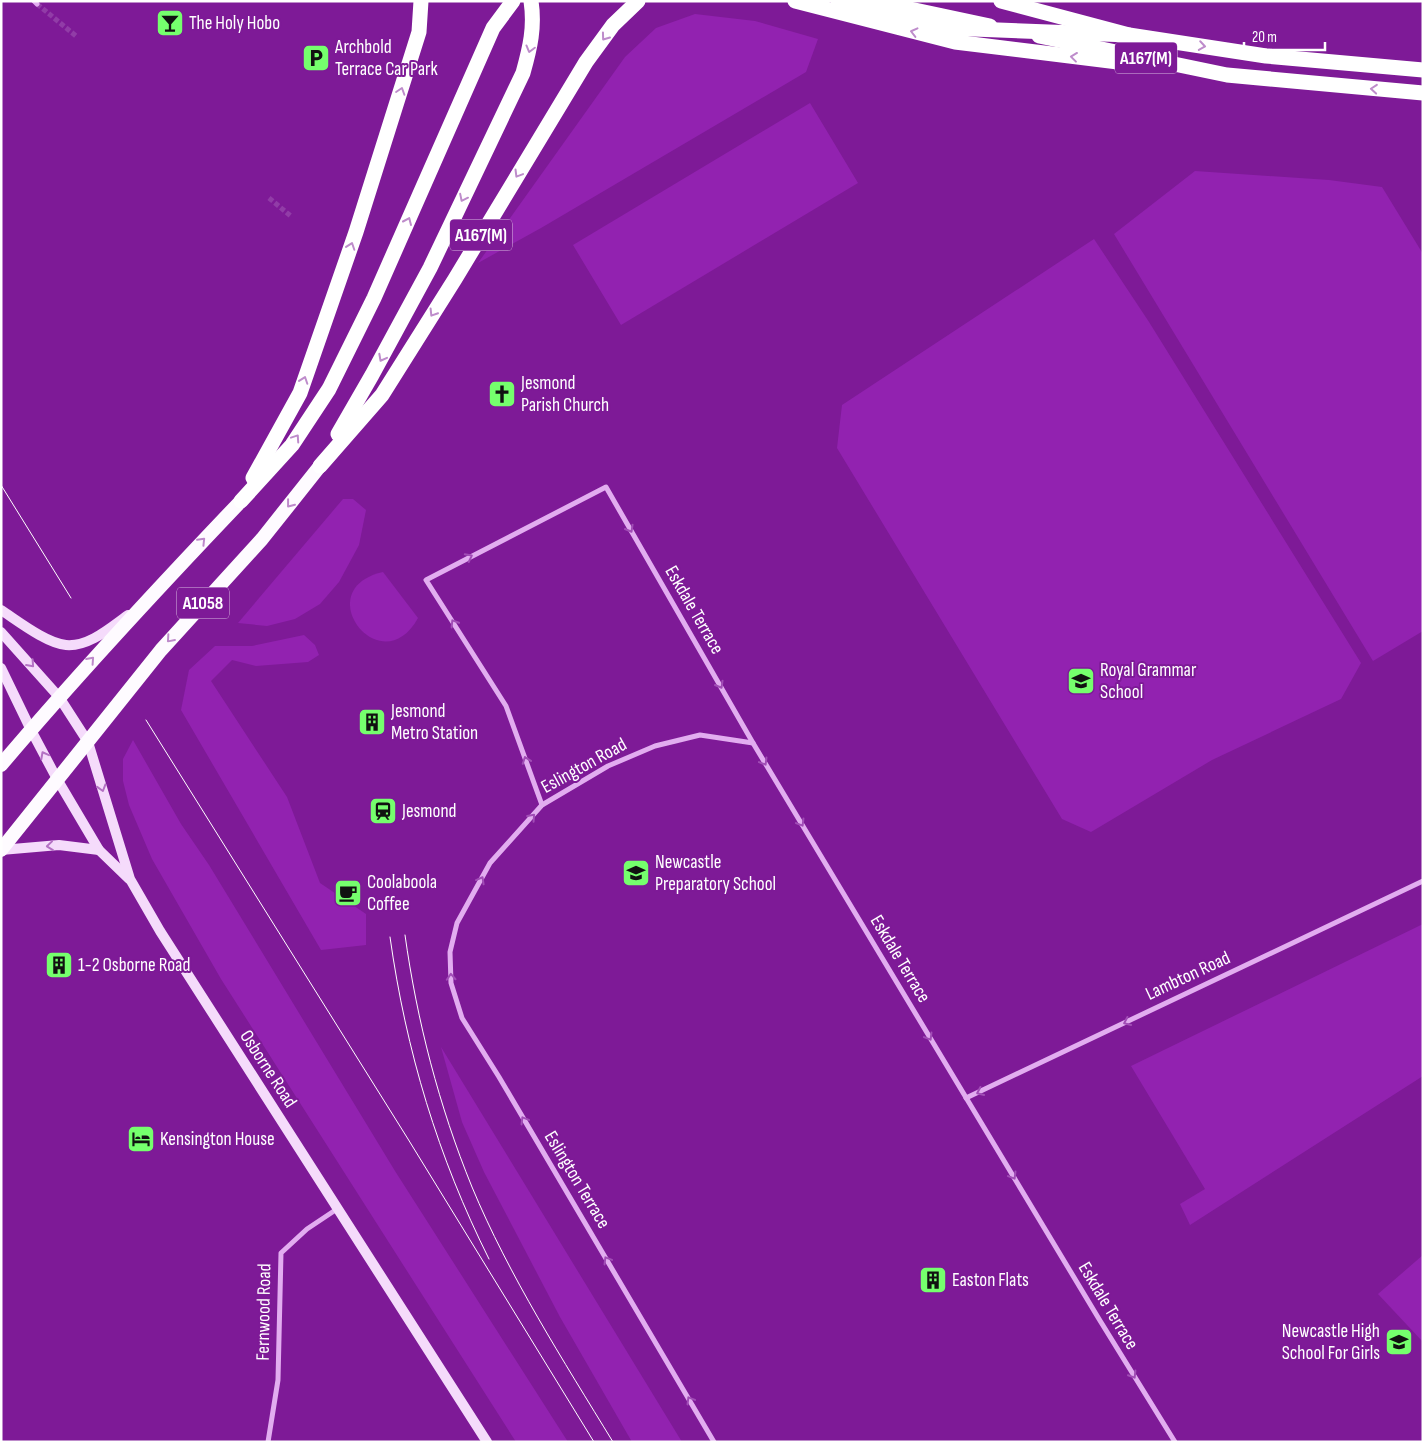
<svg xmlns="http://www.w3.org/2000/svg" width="1424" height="1443" font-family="'Sofia Sans Condensed',sans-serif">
	<rect width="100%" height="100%" fill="#7e1a97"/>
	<g fill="#9222b0">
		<polygon points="695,14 755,21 818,39 806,72 541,228 478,263 625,57 656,28"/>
		<polygon points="810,103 858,183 621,325 573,245"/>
		<polygon points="1195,171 1329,180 1382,187 1423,254 1423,631 1373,661 1114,234"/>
		<polygon points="1094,239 1149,322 1361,663 1341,699 1212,760 1091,832 1062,819 837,448 842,405"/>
		<polygon points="343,499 353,499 366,510 359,545 339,582 320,604 295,619 267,626 238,623"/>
		<path d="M383 572 418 618C381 685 307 589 383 572Z"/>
		<polygon points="304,635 315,645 319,655 308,662 256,666 232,660 211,681 287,797 320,883 366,914 366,945 321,950 181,710 189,670 215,646 252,646"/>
		<polygon points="133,740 181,824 209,865 395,1171 568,1442 516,1442 221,979 152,859 129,805 123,781 123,759"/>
		<polygon points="1423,924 1423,1076 1190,1225 1180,1204 1205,1189 1131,1066"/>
		<polygon points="441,1047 682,1442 632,1442 560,1317 484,1172 462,1122"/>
		<polygon points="1423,1255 1423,1342 1378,1294"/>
	</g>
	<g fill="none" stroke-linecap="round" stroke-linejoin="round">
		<g stroke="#913ca7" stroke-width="5" stroke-dasharray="5 2.5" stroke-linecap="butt">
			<polyline points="37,4 76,36"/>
			<polyline points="269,198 292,217"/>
		</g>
		<g stroke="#e2adf0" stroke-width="5">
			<polyline points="34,1 37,4"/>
			<polyline points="542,805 506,706 426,580 606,487 753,743 1099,1319 1175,1442"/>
			<polyline points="966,1098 1423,881"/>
			<polyline points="268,1442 278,1380 281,1253 307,1229 337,1209"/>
			<polyline points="714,1442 499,1077 462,1018 451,983 450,952 457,923 490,863 542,805 608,766 655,746 700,735 753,743"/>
		</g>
		<g stroke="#f5dbfb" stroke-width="10">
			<path d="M1 610C18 621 46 643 66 645 89 647 111 627 128 615"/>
			<polyline points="1,632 59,697 88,742 130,879 160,931 487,1442"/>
			<polyline points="1,668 31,730 57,779 99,850 129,879"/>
			<polyline points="1,850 59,845 99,850"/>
		</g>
		<g stroke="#fefbff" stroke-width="14">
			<path d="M1 765C78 674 159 587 241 501"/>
			<polyline points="1,850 161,650 262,539 320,466"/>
		</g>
		<g stroke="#fff" stroke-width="15">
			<polyline points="795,1 955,42 1126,63"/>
			<polyline points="872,1 990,26"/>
			<polyline points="1001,1 1129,35 1266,56 1423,70"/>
			<polyline points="1039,36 1227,75 1423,93"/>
			<path d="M338 434 372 375 430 268 523 73C530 48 535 27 531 1"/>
			<polyline points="320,466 382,395 455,279 586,62 613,25 638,1"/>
			<polyline points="253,478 300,393 356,232 419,32 421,1"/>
			<polyline points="241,501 292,445 329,389 374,298 493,28 513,1"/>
		</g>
		<g stroke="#fff" stroke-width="1">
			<polyline points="1,485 71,598"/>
			<polyline points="146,720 408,1139 594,1442"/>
			<path d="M405 935C417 1021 439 1106 472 1187 509 1276 563 1360 613 1442"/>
			<path d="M390 937C406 1051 438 1157 489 1259"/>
		</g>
		<polyline stroke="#fff" stroke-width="15" points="838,1 947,28 1129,35"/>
	</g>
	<defs><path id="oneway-chevron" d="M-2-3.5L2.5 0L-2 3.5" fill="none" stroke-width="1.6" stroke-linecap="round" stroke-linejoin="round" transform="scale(1.25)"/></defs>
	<g stroke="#be8ccb">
		<use href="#oneway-chevron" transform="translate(914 32) rotate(-166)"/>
		<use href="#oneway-chevron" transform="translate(605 37) rotate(126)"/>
		<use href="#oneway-chevron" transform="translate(1202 46) rotate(9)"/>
		<use href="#oneway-chevron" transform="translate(530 49) rotate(105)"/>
		<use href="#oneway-chevron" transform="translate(1074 57) rotate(-173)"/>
		<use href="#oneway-chevron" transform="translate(1374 89) rotate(-175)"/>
		<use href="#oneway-chevron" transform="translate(401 91) rotate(-72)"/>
		<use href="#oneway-chevron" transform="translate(518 174) rotate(121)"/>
		<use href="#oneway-chevron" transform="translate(463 198) rotate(116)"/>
		<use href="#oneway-chevron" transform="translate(408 221) rotate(-66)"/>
		<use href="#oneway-chevron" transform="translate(351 246) rotate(-71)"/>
		<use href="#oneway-chevron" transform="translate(433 313) rotate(122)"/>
		<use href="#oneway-chevron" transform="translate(382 358) rotate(118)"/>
		<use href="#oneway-chevron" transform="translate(304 380) rotate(-71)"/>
		<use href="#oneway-chevron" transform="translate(296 438) rotate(-56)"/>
	</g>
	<g stroke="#be8acb">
		<use href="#oneway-chevron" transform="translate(290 504) rotate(128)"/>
		<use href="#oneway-chevron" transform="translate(202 541) rotate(-46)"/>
		<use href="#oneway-chevron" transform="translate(170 639) rotate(131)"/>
		<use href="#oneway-chevron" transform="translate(91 660) rotate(-48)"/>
	</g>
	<g stroke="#a14db6">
		<use href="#oneway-chevron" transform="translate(630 529) rotate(60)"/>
		<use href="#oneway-chevron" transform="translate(469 557) rotate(-27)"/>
		<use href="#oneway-chevron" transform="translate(454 623) rotate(-122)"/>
		<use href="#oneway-chevron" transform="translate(720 685) rotate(60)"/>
		<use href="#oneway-chevron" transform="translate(526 760) rotate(-110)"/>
		<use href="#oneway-chevron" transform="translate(764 762) rotate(59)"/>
		<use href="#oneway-chevron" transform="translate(532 817) rotate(-48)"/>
		<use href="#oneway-chevron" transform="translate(801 823) rotate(59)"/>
		<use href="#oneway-chevron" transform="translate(481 880) rotate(-61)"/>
		<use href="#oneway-chevron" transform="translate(451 977) rotate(-93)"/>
		<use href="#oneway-chevron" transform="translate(1127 1022) rotate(155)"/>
		<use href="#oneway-chevron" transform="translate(929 1037) rotate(59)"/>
		<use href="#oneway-chevron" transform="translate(980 1092) rotate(155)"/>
		<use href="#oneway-chevron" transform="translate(524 1120) rotate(-121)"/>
		<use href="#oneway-chevron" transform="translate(1013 1176) rotate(59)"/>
		<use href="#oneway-chevron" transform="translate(607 1260) rotate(-121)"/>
		<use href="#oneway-chevron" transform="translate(1133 1375) rotate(58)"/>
		<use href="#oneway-chevron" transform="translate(690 1400) rotate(-121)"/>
	</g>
	<g stroke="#b471c4">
		<use href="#oneway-chevron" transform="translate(31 664) rotate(48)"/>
		<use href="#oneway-chevron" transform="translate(44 755) rotate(-118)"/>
		<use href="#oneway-chevron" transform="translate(102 788) rotate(73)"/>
		<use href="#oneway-chevron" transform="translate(50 846) rotate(174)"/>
	</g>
	<defs>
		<g id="bar-square" transform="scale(1.4375)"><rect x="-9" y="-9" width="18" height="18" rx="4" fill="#75ff6d" stroke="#7e1a97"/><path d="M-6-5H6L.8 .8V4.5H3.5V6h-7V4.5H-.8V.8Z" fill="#111"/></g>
		<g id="parking-square" transform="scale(1.4375)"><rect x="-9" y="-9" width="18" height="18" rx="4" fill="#75ff6d" stroke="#7e1a97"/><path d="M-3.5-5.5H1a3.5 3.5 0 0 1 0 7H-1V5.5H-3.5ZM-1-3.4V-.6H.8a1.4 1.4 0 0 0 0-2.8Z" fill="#111"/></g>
		<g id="church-square" transform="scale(1.4375)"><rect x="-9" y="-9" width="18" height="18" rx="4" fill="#75ff6d" stroke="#7e1a97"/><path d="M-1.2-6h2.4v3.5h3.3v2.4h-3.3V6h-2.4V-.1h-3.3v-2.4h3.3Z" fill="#111"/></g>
		<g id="school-square" transform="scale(1.4375)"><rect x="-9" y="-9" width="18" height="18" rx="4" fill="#75ff6d" stroke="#7e1a97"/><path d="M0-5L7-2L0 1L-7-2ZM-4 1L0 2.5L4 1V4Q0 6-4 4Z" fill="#111"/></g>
		<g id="building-square" transform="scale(1.4375)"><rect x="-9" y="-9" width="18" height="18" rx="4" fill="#75ff6d" stroke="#7e1a97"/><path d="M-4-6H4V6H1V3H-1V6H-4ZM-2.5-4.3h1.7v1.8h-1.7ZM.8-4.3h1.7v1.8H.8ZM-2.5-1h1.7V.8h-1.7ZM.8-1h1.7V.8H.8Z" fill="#111"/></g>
		<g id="station-square" transform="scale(1.4375)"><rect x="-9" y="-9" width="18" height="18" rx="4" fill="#75ff6d" stroke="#7e1a97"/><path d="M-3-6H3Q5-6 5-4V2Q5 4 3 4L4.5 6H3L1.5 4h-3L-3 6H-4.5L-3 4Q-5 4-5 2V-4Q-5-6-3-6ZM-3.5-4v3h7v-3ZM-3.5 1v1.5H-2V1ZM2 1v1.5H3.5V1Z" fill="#111"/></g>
		<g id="cafe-square" transform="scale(1.4375)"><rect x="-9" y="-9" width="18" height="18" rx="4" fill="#75ff6d" stroke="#7e1a97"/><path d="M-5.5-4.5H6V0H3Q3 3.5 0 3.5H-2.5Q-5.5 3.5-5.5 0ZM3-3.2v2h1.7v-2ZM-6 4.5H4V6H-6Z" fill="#111"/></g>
		<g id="hotel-square" transform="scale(1.4375)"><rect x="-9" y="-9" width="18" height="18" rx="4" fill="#75ff6d" stroke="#7e1a97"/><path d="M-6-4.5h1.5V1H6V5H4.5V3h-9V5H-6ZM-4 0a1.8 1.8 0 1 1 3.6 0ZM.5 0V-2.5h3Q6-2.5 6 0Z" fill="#111"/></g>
	</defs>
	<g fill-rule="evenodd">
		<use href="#bar-square" x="170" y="23"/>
		<use href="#parking-square" x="316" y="58"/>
		<use href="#church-square" x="502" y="394"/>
		<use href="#school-square" x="1081" y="681"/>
		<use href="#building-square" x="372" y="722"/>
		<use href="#station-square" x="383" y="811"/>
		<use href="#school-square" x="636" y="873"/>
		<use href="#cafe-square" x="348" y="893"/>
		<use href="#building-square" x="59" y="965"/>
		<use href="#hotel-square" x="141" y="1139"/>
		<use href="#building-square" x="933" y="1280"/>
		<use href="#school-square" x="1399" y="1342"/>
	</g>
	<g text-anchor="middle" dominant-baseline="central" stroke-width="4" stroke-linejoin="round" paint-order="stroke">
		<g fill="#7e1a97" stroke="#d8bae0" stroke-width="1">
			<rect x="1115" y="42.5" width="62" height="31" rx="4"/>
			<rect x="450" y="219.5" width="62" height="31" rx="4"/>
			<rect x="177" y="587.5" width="52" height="31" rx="4"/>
		</g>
		<g font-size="18" font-weight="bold" fill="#fff">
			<text x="1146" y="58">A167(M)</text>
			<text x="481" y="235">A167(M)</text>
			<text x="203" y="603">A1058</text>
		</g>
		<g font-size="19" fill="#fff" stroke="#7e1a97" text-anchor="start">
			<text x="189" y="23">The Holy Hobo</text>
			<text x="335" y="47">Archbold<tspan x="335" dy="22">Terrace Car Park</tspan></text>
			<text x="521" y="383">Jesmond<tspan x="521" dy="22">Parish Church</tspan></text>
			<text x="1100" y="670">Royal Grammar<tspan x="1100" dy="22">School</tspan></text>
			<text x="391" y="711">Jesmond<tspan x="391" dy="22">Metro Station</tspan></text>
			<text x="402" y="811">Jesmond</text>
			<text x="655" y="862">Newcastle<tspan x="655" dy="22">Preparatory School</tspan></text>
			<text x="367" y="882">Coolaboola<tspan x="367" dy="22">Coffee</tspan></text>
			<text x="78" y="965">1-2 Osborne Road</text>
			<text x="160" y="1139">Kensington House</text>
			<text x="952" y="1280">Easton Flats</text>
			<text x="1380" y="1331" text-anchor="end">Newcastle High<tspan x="1380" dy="22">School For Girls</tspan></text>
		</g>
		<g font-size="19" fill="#fff" stroke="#7e1a97">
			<text transform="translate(694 610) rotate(60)">Eskdale Terrace</text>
			<text transform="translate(584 766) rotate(-29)">Eslington Road</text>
			<text transform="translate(900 959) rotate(59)">Eskdale Terrace</text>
			<text transform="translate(1188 976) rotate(-25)">Lambton Road</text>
			<text transform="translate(268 1069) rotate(57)">Osborne Road</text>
			<text transform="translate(577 1180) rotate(59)">Eslington Terrace</text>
			<text transform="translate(1108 1306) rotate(59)">Eskdale Terrace</text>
			<text transform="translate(264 1312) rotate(-89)">Fernwood Road</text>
		</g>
	</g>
	<rect width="1424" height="1443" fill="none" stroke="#ffffff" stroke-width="5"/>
	<path d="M1244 42v8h81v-8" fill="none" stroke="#ffffff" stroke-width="2.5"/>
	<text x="1252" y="42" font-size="15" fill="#ffffff" stroke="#7e1a97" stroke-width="4" paint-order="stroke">20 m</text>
</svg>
